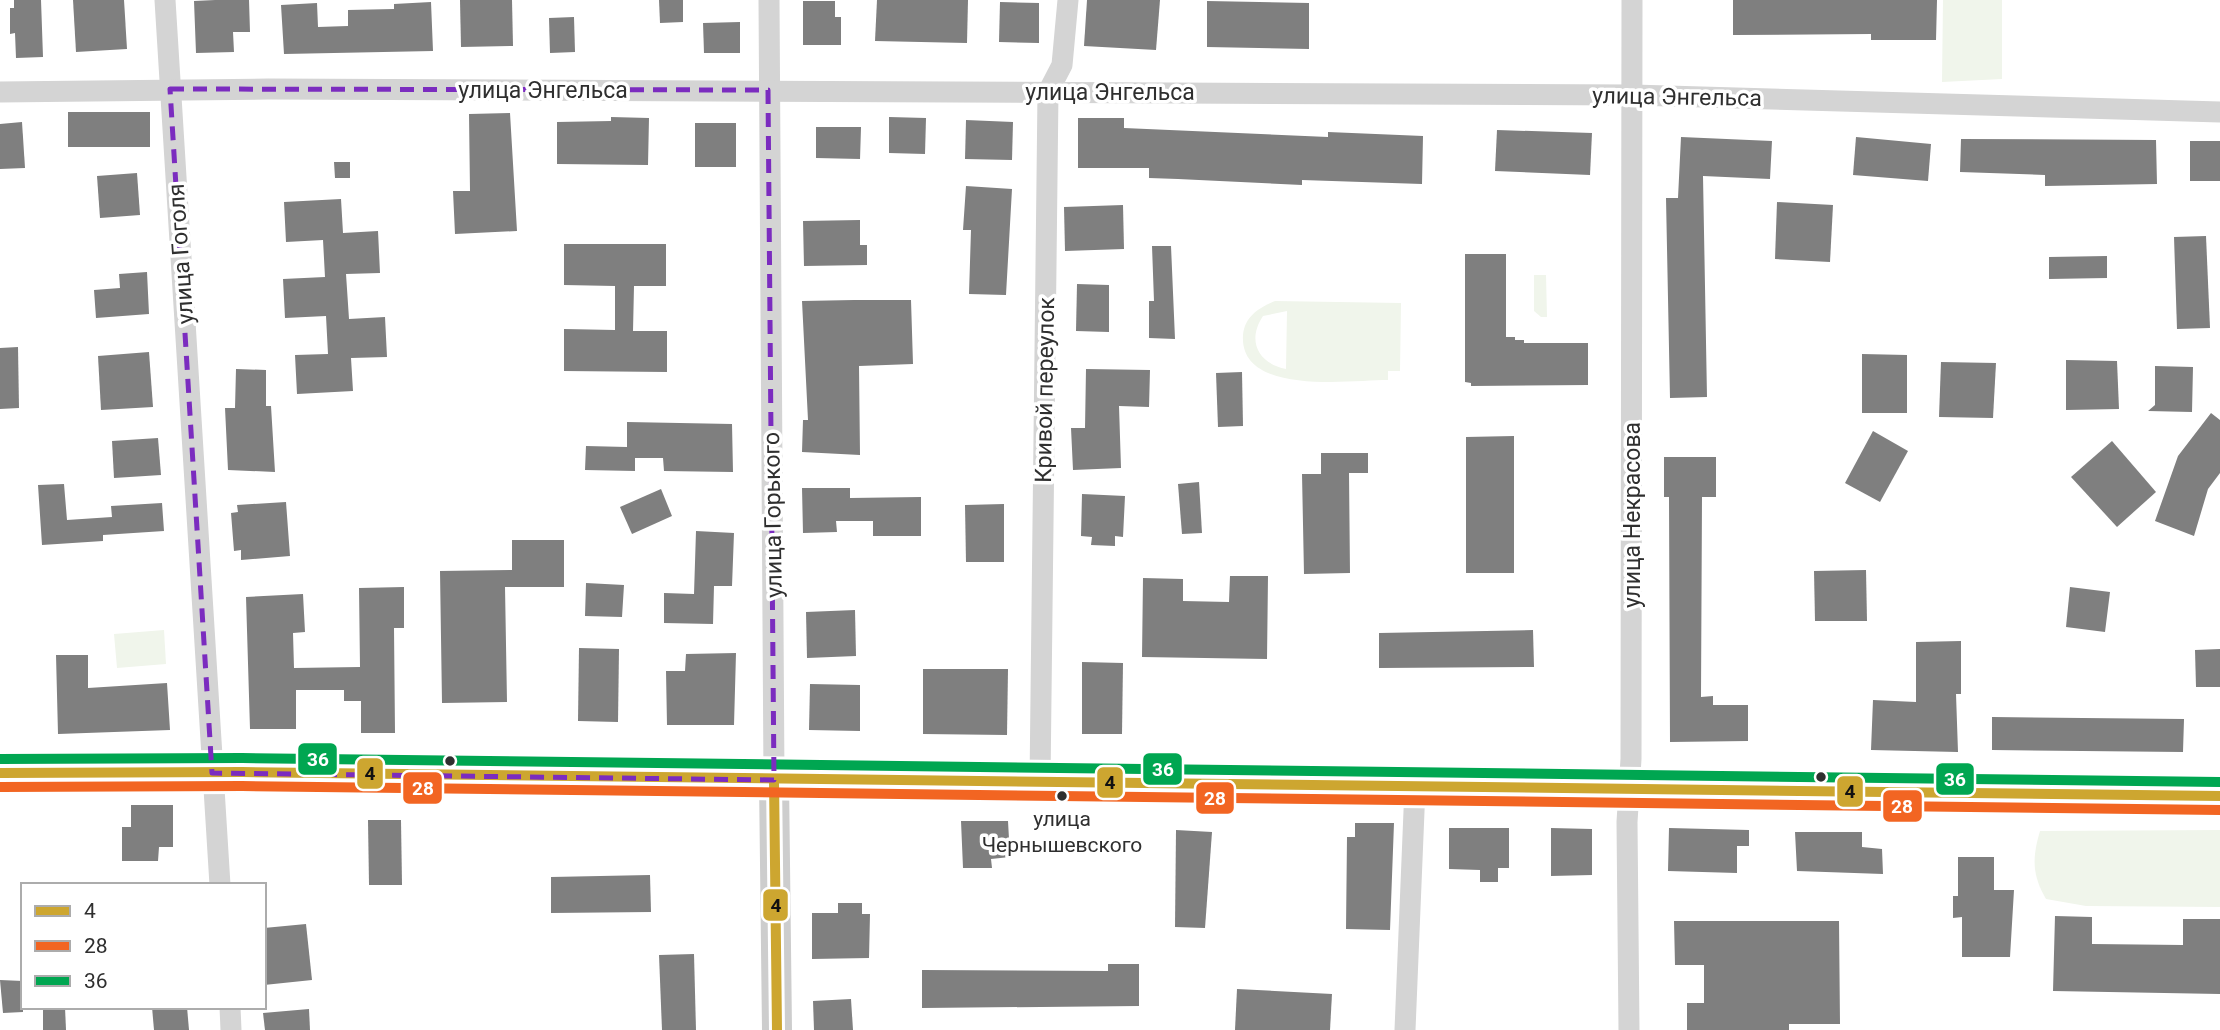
<svg xmlns="http://www.w3.org/2000/svg" width="2220" height="1030" font-family="Roboto,sans-serif">
	<rect width="100%" height="100%" fill="#fff"/>
	<g fill="#f0f5eb" fill-rule="evenodd">
		<polygon points="1943,0 2002,0 2002,79 1942,82"/>
		<polygon points="1534,275 1546,275 1547,317 1541,317 1534,311"/>
		<path d="M1275 301 1401 303 1400 371H1388V380C1350 380 1239 396 1243 335 1245 316 1259 308 1275 301ZM1287 311 1286 369C1257 363 1247 340 1263 316Z"/>
		<polygon points="164,630 166,664 117,668 114,634"/>
		<path d="M2220 830V907L2086 906 2046 899C2032 875 2032 858 2040 831Z"/>
	</g>
	<g fill="#7f7f7f">
		<polygon points="14,0 41,0 43,57 16,58 15,33 10,34 10,8 14,8"/>
		<polygon points="73,0 124,0 127,49 76,52"/>
		<polygon points="215,0 249,0 250,32 233,32 234,52 196,53 194,1"/>
		<polygon points="460,0 512,0 513,46 461,47"/>
		<polygon points="659,0 683,0 683,22 660,23"/>
		<polygon points="877,0 968,0 967,43 875,41"/>
		<polygon points="1087,0 1160,0 1156,50 1084,46"/>
		<polygon points="1733,0 1937,0 1936,40 1871,40 1871,34 1733,35"/>
		<polygon points="803,1 835,1 835,17 841,17 841,45 803,45"/>
		<polygon points="1207,1 1309,3 1309,49 1207,47"/>
		<polygon points="431,2 433,51 284,54 281,5 317,3 318,27 348,26 348,10 394,9 394,4"/>
		<polygon points="1000,2 1039,3 1039,43 999,42"/>
		<polygon points="574,17 575,52 550,53 549,18"/>
		<polygon points="740,22 740,53 704,53 703,23"/>
		<rect x="68" y="112" width="82" height="35"/>
		<polygon points="510,113 517,231 455,234 453,191 470,191 469,114"/>
		<polygon points="611,117 649,118 648,165 557,164 557,122 611,121"/>
		<polygon points="889,117 926,118 925,154 889,153"/>
		<polygon points="1078,118 1124,118 1124,128 1328,137 1328,132 1423,136 1422,184 1302,180 1302,185 1178,179 1149,178 1149,168 1078,168"/>
		<polygon points="966,120 1013,122 1012,160 965,159"/>
		<polygon points="22,122 25,168 0,169 0,124"/>
		<rect x="695" y="123" width="41" height="44"/>
		<polygon points="816,127 861,127 860,159 816,158"/>
		<polygon points="1497,130 1592,133 1590,175 1495,171"/>
		<polygon points="1681,137 1772,141 1770,179 1703,176 1707,397 1670,398 1666,198 1678,198"/>
		<polygon points="1856,137 1931,144 1928,181 1853,175"/>
		<polygon points="1961,139 2156,140 2157,184 2045,186 2045,175 1960,172"/>
		<rect x="2190" y="141" width="30" height="40"/>
		<polygon points="334,162 350,162 350,178 335,178"/>
		<polygon points="137,173 140,215 100,218 97,176"/>
		<polygon points="966,186 1012,189 1006,295 969,294 971,230 963,230"/>
		<polygon points="341,199 343,233 378,231 380,273 346,274 349,319 385,317 387,357 351,358 353,391 297,394 295,355 328,354 326,316 285,318 283,279 325,277 323,240 286,242 284,202"/>
		<polygon points="1777,202 1833,205 1830,262 1775,259"/>
		<polygon points="1123,205 1124,249 1065,251 1064,207"/>
		<polygon points="860,220 860,245 867,245 867,265 804,266 803,221"/>
		<polygon points="2206,236 2210,328 2177,329 2174,237"/>
		<polygon points="564,244 666,244 666,286 634,286 633,331 667,331 667,372 564,371 564,329 615,330 615,286 564,285"/>
		<polygon points="1152,246 1171,246 1175,339 1149,338 1149,301 1154,301"/>
		<polygon points="1465,254 1506,254 1506,337 1515,337 1515,340 1524,340 1524,343 1588,343 1588,385 1471,386 1471,383 1465,382"/>
		<polygon points="2107,256 2107,278 2049,279 2049,257"/>
		<polygon points="147,272 149,314 96,318 94,290 120,288 119,274"/>
		<polygon points="1077,284 1109,285 1109,332 1076,331"/>
		<polygon points="854,300 911,300 913,364 859,366 860,455 802,452 803,420 808,420 802,301"/>
		<polygon points="18,347 19,408 0,409 0,348"/>
		<polygon points="149,352 153,407 101,410 98,356"/>
		<polygon points="1862,354 1907,355 1907,413 1862,413"/>
		<polygon points="2066,360 2117,361 2119,409 2066,410"/>
		<polygon points="1941,362 1996,363 1993,418 1939,417"/>
		<polygon points="2155,366 2193,367 2192,412 2148,411 2155,405"/>
		<polygon points="236,369 266,370 266,406 271,406 275,472 228,470 225,408 235,408"/>
		<polygon points="1086,369 1150,370 1149,407 1119,406 1121,468 1073,470 1071,428 1085,428"/>
		<polygon points="1242,372 1243,426 1218,427 1216,373"/>
		<polygon points="2211,413 2220,420 2220,473 2208,489 2194,536 2155,521 2178,456"/>
		<polygon points="627,422 732,424 733,472 664,471 663,458 635,458 635,471 585,470 586,446 627,447"/>
		<polygon points="1873,431 1908,451 1880,502 1845,483"/>
		<polygon points="1514,436 1514,573 1466,573 1466,437"/>
		<polygon points="158,438 161,475 114,478 112,441"/>
		<polygon points="2112,441 2156,492 2117,527 2071,477"/>
		<polygon points="1321,453 1368,453 1368,473 1349,473 1350,573 1304,574 1302,474 1321,474"/>
		<polygon points="1664,457 1716,457 1716,497 1702,497 1701,697 1713,696 1713,705 1748,705 1748,741 1670,742 1669,497 1664,497"/>
		<polygon points="1199,482 1202,533 1182,534 1178,484"/>
		<polygon points="64,484 67,520 112,517 111,506 162,503 164,531 103,535 103,541 42,545 38,485"/>
		<polygon points="802,488 850,488 850,498 921,497 921,536 873,536 873,521 836,521 837,532 803,533"/>
		<polygon points="661,489 672,516 632,534 620,507"/>
		<polygon points="1082,494 1125,496 1123,537 1115,536 1115,546 1091,545 1092,537 1081,536"/>
		<polygon points="286,502 290,556 241,560 241,550 234,551 231,513 238,512 237,505"/>
		<polygon points="1004,504 1004,562 966,562 965,505"/>
		<polygon points="696,531 734,533 732,586 714,586 713,624 664,623 664,593 694,594"/>
		<polygon points="512,540 564,540 564,587 505,587 507,702 442,703 440,571 512,570"/>
		<polygon points="1866,570 1867,621 1815,621 1814,571"/>
		<polygon points="1230,576 1268,576 1267,659 1142,657 1143,578 1183,579 1183,601 1229,602"/>
		<polygon points="586,583 624,585 622,617 585,616"/>
		<polygon points="404,587 404,628 394,628 395,733 361,733 361,701 344,701 344,690 296,690 296,729 250,729 246,597 303,594 305,632 293,633 294,668 360,667 359,588"/>
		<polygon points="2070,587 2110,592 2105,632 2066,627"/>
		<polygon points="855,610 856,656 807,658 806,612"/>
		<polygon points="1533,630 1534,667 1379,668 1379,633"/>
		<polygon points="1961,641 1961,694 1956,694 1958,752 1871,750 1873,700 1916,702 1916,642"/>
		<polygon points="579,648 619,649 618,722 578,721"/>
		<polygon points="2220,649 2220,687 2196,687 2195,650"/>
		<polygon points="736,653 734,725 667,725 666,671 685,671 686,654"/>
		<polygon points="56,655 88,655 88,688 167,683 170,730 58,734"/>
		<polygon points="1082,662 1123,663 1122,734 1082,734"/>
		<polygon points="923,669 1008,669 1007,735 923,734"/>
		<polygon points="810,684 860,685 860,731 809,730"/>
		<polygon points="1992,717 2184,719 2183,752 1992,750"/>
		<polygon points="131,805 173,805 173,847 159,847 158,861 122,861 122,827 131,827"/>
		<polygon points="368,820 401,820 402,885 369,885"/>
		<polygon points="961,821 1008,821 1010,857 991,859 992,868 963,868"/>
		<polygon points="1355,823 1394,823 1390,930 1346,929 1347,837 1355,837"/>
		<polygon points="1449,828 1509,828 1509,868 1498,868 1498,882 1480,882 1480,870 1449,869"/>
		<polygon points="1551,828 1592,829 1592,875 1551,876"/>
		<polygon points="1669,828 1749,830 1749,846 1737,846 1737,873 1668,871"/>
		<polygon points="1176,830 1212,832 1205,928 1175,927"/>
		<polygon points="1795,832 1862,832 1862,847 1882,849 1883,874 1797,871"/>
		<polygon points="1958,857 1994,857 1994,890 2014,890 2010,957 1962,957 1962,917 1953,918 1953,896 1958,896"/>
		<polygon points="650,875 651,912 551,913 551,877"/>
		<polygon points="838,903 862,903 862,914 870,914 869,958 812,959 812,913 838,913"/>
		<polygon points="2055,916 2092,917 2092,944 2183,945 2183,919 2220,919 2220,994 2053,991"/>
		<polygon points="1674,921 1839,921 1840,1024 1789,1024 1789,1030 1687,1030 1687,1003 1704,1003 1704,965 1675,965"/>
		<polygon points="306,924 312,980 264,985 264,928"/>
		<polygon points="694,954 696,1030 662,1030 659,955"/>
		<polygon points="1108,964 1139,964 1139,1006 922,1008 922,970 1108,971"/>
		<polygon points="0,980 23,981 23,1012 3,1013"/>
		<polygon points="1237,989 1332,994 1330,1030 1235,1030"/>
		<polygon points="851,999 853,1030 814,1030 813,1001"/>
		<polygon points="43,1007 65,1007 66,1030 43,1030"/>
		<polygon points="152,1007 187,1007 189,1030 154,1030"/>
		<polygon points="309,1009 310,1030 265,1030 263,1013"/>
	</g>
	<g fill="none" stroke-linecap="round" stroke-linejoin="round">
		<g stroke="#d4d4d4" stroke-width="21">
			<polyline points="165,0 220,885"/>
			<polyline points="769,0 774,780"/>
			<polyline points="0,92 268,89 1633,95 2220,112"/>
			<polyline points="1040,783 1048,92 1062,65 1068,0"/>
			<polyline points="230,1007 231,1030"/>
			<polyline points="1405,1030 1415,787"/>
			<polyline points="1629,1030 1627,822 1631,759 1632,0"/>
		</g>
		<g stroke="#cdcdcd" stroke-width="30">
			<polyline points="0,773 242,772 2220,796"/>
			<polyline points="774,780 777,1030"/>
		</g>
		<g stroke="#fff" stroke-width="16">
			<g id="bus-1">
				<polyline points="0,773 242,772 2220,796"/>
				<polyline points="774,780 777,1030"/>
			</g>
		</g>
		<g stroke="#fff" stroke-width="16">
			<polyline id="bus-2" points="0,787 242,786 2220,810"/>
		</g>
		<g stroke="#fff" stroke-width="16">
			<polyline id="bus-3" points="0,759 242,758 2220,782"/>
		</g>
		<use href="#bus-1" stroke="#cda630" stroke-width="10"/>
		<use href="#bus-2" stroke="#f26522" stroke-width="10"/>
		<use href="#bus-3" stroke="#00a651" stroke-width="10"/>
	</g>
	<path fill="none" stroke="#7b2cbf" stroke-width="5" stroke-dasharray="14 9" stroke-linejoin="round" d="M170 89 768 90 774 780 212 773Z"/>
	<g fill="#2f2f2f" stroke="#fff" stroke-width="2.5">
		<circle cx="450" cy="761" r="6"/>
		<circle cx="1821" cy="777" r="6"/>
		<circle cx="1062" cy="796" r="6"/>
	</g>
	<g text-anchor="middle" dominant-baseline="central" stroke-width="7" stroke-linejoin="round" paint-order="stroke">
		<g font-size="21" fill="#2f2f2f" stroke="#fff">
			<text x="1062" y="819">улица<tspan x="1062" dy="26">Чернышевского</tspan></text>
		</g>
		<g font-size="23" fill="#2f2f2f" stroke="#fff">
			<text x="543" y="90">улица Энгельса</text>
			<text x="1110" y="92">улица Энгельса</text>
			<text transform="translate(1677 97) rotate(1)">улица Энгельса</text>
			<text transform="translate(181 254) rotate(-94)">улица Гоголя</text>
			<text transform="translate(1045 390) rotate(-89)">Кривой переулок</text>
			<text transform="translate(773 515) rotate(-91)">улица Горького</text>
			<text transform="translate(1632 515) rotate(-90)">улица Некрасова</text>
		</g>
	</g>
	<g stroke="#fff" stroke-width="2.5">
		<rect x="297" y="742" width="41" height="34" rx="7" fill="#00a651"/>
		<rect x="1142" y="752" width="41" height="34" rx="7" fill="#00a651"/>
		<rect x="356" y="757" width="28" height="33" rx="7" fill="#cda630"/>
		<rect x="1935" y="762" width="40" height="34" rx="7" fill="#00a651"/>
		<rect x="1096" y="766" width="28" height="33" rx="7" fill="#cda630"/>
		<rect x="402" y="771" width="41" height="34" rx="7" fill="#f26522"/>
		<rect x="1836" y="775" width="28" height="33" rx="7" fill="#cda630"/>
		<rect x="1195" y="781" width="40" height="34" rx="7" fill="#f26522"/>
		<rect x="1882" y="789" width="41" height="34" rx="7" fill="#f26522"/>
		<rect x="762" y="888" width="27" height="34" rx="7" fill="#cda630"/>
	</g>
	<g font-size="19" text-anchor="middle" font-weight="bold" fill="#fff">
		<text x="318" y="766">36</text>
		<text x="1163" y="776">36</text>
		<text x="1955" y="786">36</text>
		<text x="423" y="795">28</text>
		<text x="1215" y="805">28</text>
		<text x="1902" y="813">28</text>
	</g>
	<g font-size="19" text-anchor="middle" font-weight="bold" fill="#111">
		<text x="370" y="780">4</text>
		<text x="1110" y="789">4</text>
		<text x="1850" y="798">4</text>
		<text x="776" y="912">4</text>
	</g>
	<rect x="21" y="883" width="245" height="126" fill="#ffffff" stroke="#acacac" stroke-width="2"/>
	<rect x="35" y="906" width="35" height="10" fill="#cda630" stroke="#acacac" stroke-width="2"/>
	<text x="84" y="918" font-size="21" fill="#2f2f2f">4</text>
	<rect x="35" y="941" width="35" height="10" fill="#f26522" stroke="#acacac" stroke-width="2"/>
	<text x="84" y="953" font-size="21" fill="#2f2f2f">28</text>
	<rect x="35" y="976" width="35" height="10" fill="#00a651" stroke="#acacac" stroke-width="2"/>
	<text x="84" y="988" font-size="21" fill="#2f2f2f">36</text>
</svg>
